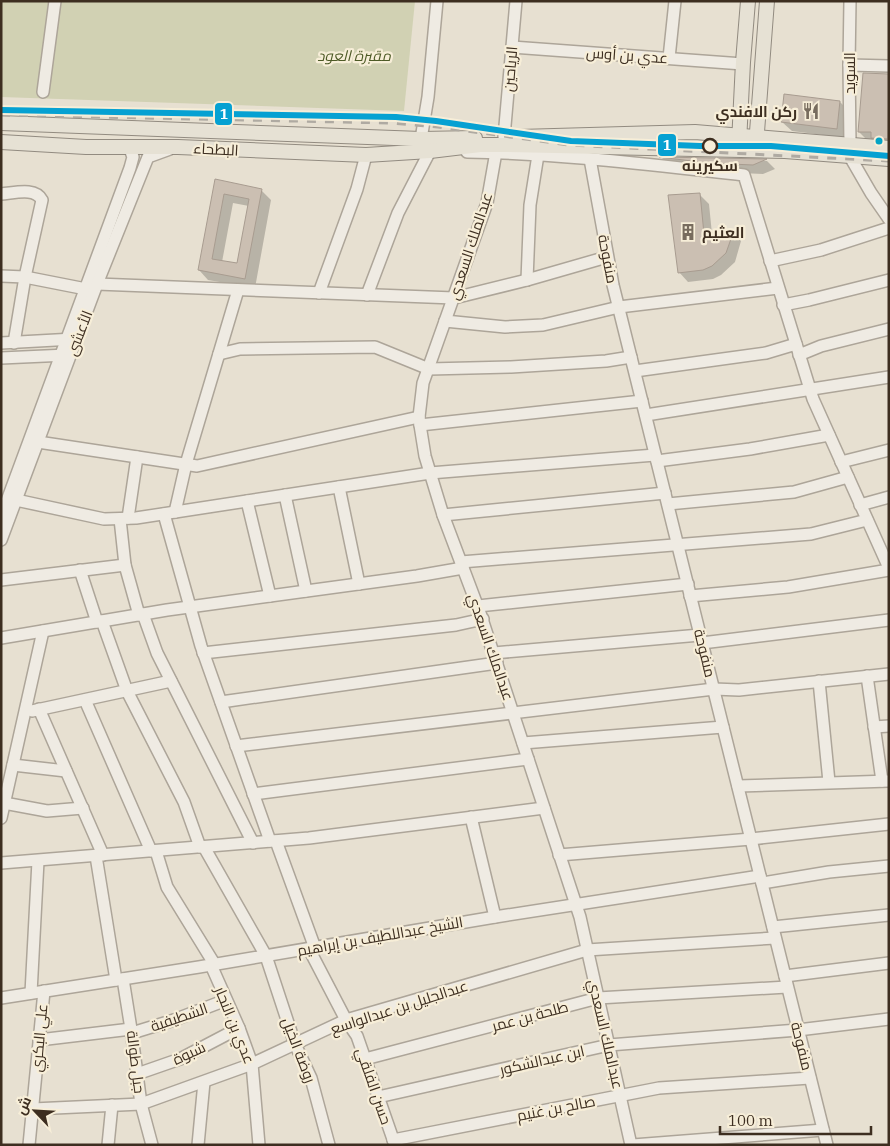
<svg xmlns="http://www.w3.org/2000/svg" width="890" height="1146" font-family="'IBM Plex Serif',Cairo,serif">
	<rect width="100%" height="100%" fill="#e7e0d1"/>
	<polygon fill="#d1d1b3" points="1,1 415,1 404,111 1,97"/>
	<g fill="#0003" fill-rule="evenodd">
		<polygon points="889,75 889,147 868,141 859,132"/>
		<polygon points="840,102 849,111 846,138 792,131 782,122"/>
		<polygon points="662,158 767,161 775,169 763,174 718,172 669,166"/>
		<path d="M216 181 262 191 271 200 255 288 208 280 199 270ZM233 203 249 206 238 265 222 262Z"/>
		<polygon points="699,194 709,204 712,234 732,232 741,241 735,262 721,275 713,279 688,282 679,272"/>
	</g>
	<g fill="#cbbfb2" stroke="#a89c90" fill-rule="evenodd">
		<polygon points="863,73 889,74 888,139 871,138 871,132 858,132"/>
		<polygon points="784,94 840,101 837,129 781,122"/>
		<polygon points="659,157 767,159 753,165 708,163"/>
		<path d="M215 179 262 189 245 279 198 270ZM224 194 249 199 237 263 212 259Z"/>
		<polygon points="700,193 704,234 732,231 732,236 726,253 712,266 703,270 678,273 668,195"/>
	</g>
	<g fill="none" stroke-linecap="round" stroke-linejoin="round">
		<g stroke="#ada599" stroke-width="14">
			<g id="minor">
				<polyline points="850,1 849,65 850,144"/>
				<polyline points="512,47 743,64"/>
				<polyline points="669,58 675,1"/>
				<polyline points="849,65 889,66"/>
				<polyline points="43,92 55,1"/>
				<polyline points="504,137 516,1"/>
				<polyline points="421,139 428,97 437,1"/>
				<path d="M467 152C560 153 652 165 744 175L813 399 889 568"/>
				<polyline points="496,152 487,203 423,383 419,417 420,425 425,456 443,515 480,613 580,917 631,1145"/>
				<polyline points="849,155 871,193 889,219"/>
				<polyline points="590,159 613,285 827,1145"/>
				<path d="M1 194C15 193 35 187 42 200L25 277 14 343"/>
				<polyline points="770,261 821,250 889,228"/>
				<polyline points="1,276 25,277 86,289"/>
				<polyline points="527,280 530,205 538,155"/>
				<polyline points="97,284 454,298 527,280 607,257"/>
				<polyline points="319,293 357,189 366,155"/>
				<polyline points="367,295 398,213 430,151 436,151"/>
				<polyline points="783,305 809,300 889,280"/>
				<polyline points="445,321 505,327 543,325 619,307 778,288"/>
				<polyline points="1,343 74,339"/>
				<polyline points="219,354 240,349 375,347 429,369 511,367 606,361 631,357"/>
				<polyline points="799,355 821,346 889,329"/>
				<polyline points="1,358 67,355"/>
				<polyline points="635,371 766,353 796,344"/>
				<polyline points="646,415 889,377"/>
				<polyline points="420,425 642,401"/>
				<polyline points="38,442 197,466 419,417"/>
				<polyline points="657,461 750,449 829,435"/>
				<polyline points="841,462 889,450"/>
				<polyline points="339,487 359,584"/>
				<polyline points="285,495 306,591"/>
				<polyline points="16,500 104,519 136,518 430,473 655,455"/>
				<polyline points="247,501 270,596"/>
				<polyline points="668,504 794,492 848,477"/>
				<polyline points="860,505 889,497"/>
				<polyline points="175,512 186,464 238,290"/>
				<polyline points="164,514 201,646 270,841"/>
				<polyline points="443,515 665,493"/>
				<polyline points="1,517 130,168 133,157 129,146"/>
				<polyline points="128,518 137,457"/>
				<polyline points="120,519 125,565 139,615"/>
				<polyline points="1,540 97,284 148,157 170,149"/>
				<polyline points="461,562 811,534 867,520"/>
				<polyline points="80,570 97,622"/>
				<polyline points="1,580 125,565"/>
				<polyline points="690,596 788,587 889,570"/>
				<polyline points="478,606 688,584"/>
				<polyline points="143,614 157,653 253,843"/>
				<polyline points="102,621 127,691 184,802 200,847"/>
				<polyline points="1,638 167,610 417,576 463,568"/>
				<polyline points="702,643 889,620"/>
				<polyline points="203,653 456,625 483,619"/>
				<polyline points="494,653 700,635"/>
				<polyline points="867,676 882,781"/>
				<polyline points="819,681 829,782"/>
				<polyline points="85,700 151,851"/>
				<polyline points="221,702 497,663"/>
				<polyline points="39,709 103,855"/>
				<polyline points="32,711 171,681"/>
				<polyline points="874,727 889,726"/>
				<polyline points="523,743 723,727"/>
				<polyline points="236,746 714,689 739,690 889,674"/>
				<polyline points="13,765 66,771"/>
				<polyline points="738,786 889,781"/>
				<polyline points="253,794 528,759"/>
				<polyline points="4,803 47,811 83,808"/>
				<polyline points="471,817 495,917"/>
				<polyline points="1,818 43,631"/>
				<polyline points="276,841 315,948"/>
				<polyline points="204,847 266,956 295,1044 311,1078 329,1145"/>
				<polyline points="156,851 167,887 215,965"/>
				<polyline points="559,855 751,839 889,824"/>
				<polyline points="96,856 116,980"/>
				<polyline points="1,863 309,838 544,808"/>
				<polyline points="762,883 829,872 889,866"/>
				<polyline points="773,927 889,915"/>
				<polyline points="309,949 346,1020 357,1036 395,1145"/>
				<polyline points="211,965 239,1028 252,1064 259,1145"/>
				<polyline points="785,976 889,963"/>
				<polyline points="123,979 131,1029 141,1104 152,1145"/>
				<polyline points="31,993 38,861"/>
				<polyline points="1,998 199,967 495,917 760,876"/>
				<polyline points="132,1033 174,1020 226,1000"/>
				<polyline points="39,1040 131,1029"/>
				<polyline points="365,1059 598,998 787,987"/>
				<polyline points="137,1074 180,1059 239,1028"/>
				<polyline points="378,1097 609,1045 798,1030 889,1019"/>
				<polyline points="33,1109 141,1104 252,1064 346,1020 587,950 775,938"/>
				<polyline points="393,1140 659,1088 810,1078"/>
				<polyline points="29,1145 44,991"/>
				<polyline points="108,1145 112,1105"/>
				<polyline points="198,1145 204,1082"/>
				<polyline points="633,1145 823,1130"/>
			</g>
		</g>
		<g stroke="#928b80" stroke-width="16">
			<g id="major">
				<polyline points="1,123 421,139 475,138"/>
				<polyline points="519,137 695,132 889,148"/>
				<polyline points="1,142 86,147 178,147 366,155 430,151 480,145 505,145 785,151 889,159"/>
				<polyline points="739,143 743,62 748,1"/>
				<polyline points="756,145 767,1"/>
			</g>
		</g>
		<use href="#minor" stroke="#efebe3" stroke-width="11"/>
		<use href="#major" stroke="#e6e1d4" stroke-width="14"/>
		<polyline stroke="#afaaa2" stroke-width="3" stroke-dasharray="9 9" stroke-linecap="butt" points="1,115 391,123 438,127 569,145 889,161"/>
		<g stroke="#f7eed8" stroke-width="10">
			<polyline id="metro-1" points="1,110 396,117 436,121 571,141 700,146 771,146 889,156"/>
		</g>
		<use href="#metro-1" stroke="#06a1d2" stroke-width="6"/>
	</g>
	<defs>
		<g id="restaurant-bare" transform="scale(1.35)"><path d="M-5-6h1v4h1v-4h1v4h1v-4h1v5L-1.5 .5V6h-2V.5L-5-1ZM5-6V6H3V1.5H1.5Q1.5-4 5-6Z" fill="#786c5e" stroke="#f7eed8" stroke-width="2.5" paint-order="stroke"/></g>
		<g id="building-bare" transform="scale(1.35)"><path d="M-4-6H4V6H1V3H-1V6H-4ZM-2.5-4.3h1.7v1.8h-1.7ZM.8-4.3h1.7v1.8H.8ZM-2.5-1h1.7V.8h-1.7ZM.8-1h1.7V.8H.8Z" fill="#786c5e" stroke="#f7eed8" stroke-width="2.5" paint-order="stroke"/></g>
	</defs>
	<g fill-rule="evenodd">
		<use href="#restaurant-bare" x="811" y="111"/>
		<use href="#building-bare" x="688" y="232"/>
	</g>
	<circle fill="#03a3c5" stroke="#f7eed8" stroke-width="2" cx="879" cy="141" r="4.5"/>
	<circle fill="#f7eed8" stroke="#3d2e20" stroke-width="2.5" cx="710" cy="146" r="7"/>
	<g text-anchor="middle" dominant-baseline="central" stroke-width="4.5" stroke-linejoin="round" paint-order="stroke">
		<g font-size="15" font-style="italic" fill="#4d5a26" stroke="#f7eed8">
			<text x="354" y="55">مقبرة العود</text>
		</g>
		<g font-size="15" fill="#3d2e20" stroke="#f7eed8">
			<text transform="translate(627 55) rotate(4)">عدي بن أوس</text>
			<text transform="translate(510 69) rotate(-85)">الرياحين</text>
			<text transform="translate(849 73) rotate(-90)">السويد</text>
			<text transform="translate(216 149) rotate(3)">البطحاء</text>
			<text transform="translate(470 246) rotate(-72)">عبدالملك السعدي</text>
			<text transform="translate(608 259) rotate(79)">منفوحة</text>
			<text transform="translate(79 333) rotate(-69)">الأعشى</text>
			<text transform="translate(491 647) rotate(71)">عبدالملك السعدي</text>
			<text transform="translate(705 653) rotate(76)">منفوحة</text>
			<text transform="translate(380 936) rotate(-10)">الشيخ عبداللطيف بن إبراهيم</text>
			<text transform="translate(399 1007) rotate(-18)">عبدالجليل بن عبدالواسع</text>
			<text transform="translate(530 1016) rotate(-15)">طلحة بن عمر</text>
			<text transform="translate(179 1017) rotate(-19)">الشطيفية</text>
			<text transform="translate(235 1025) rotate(68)">عدي بن النجار</text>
			<text transform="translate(606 1034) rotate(77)">عبدالملك السعدي</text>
			<text transform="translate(39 1038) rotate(-85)">علي البكري</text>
			<text transform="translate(802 1046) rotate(76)">منفوحة</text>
			<text transform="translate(299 1050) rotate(69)">روضة الخيل</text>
			<text transform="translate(189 1053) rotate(-25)">شبوة</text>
			<text transform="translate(542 1060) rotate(-13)">ابن عبدالشكور</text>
			<text transform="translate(136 1062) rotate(83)">جبل طوالة</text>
			<text transform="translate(374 1086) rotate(71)">حسن الفلقي</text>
			<text transform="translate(556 1108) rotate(-11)">صالح بن غنيم</text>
		</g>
		<g font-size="15" font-weight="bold" fill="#3d2e20" stroke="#f7eed8" text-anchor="end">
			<text x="797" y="111">ركن الافندي</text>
			<text x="702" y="232" text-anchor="start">العثيم</text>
		</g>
		<g font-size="15" font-weight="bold" fill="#3d2e20" stroke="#f7eed8">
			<text x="710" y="165">سكيرينه</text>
		</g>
	</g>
	<g stroke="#f7eed8" stroke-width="2">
		<rect x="214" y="102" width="19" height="24" rx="5" fill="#06a1d2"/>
		<rect x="657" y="133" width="20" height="24" rx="5" fill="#06a1d2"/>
	</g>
	<g font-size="14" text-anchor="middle" font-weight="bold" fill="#fff">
		<text x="224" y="119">1</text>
		<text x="667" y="150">1</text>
	</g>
	<rect width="890" height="1146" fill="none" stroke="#3d2e20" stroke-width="5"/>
	<g transform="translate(35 1111) rotate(295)" stroke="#f7eed8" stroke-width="4" paint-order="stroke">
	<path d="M0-4L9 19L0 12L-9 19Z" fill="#3d2e20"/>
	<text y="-8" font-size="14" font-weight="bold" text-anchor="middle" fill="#3d2e20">ش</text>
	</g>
	<path d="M720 1126v8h151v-8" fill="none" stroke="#3d2e20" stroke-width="2.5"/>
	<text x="728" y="1126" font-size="15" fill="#3d2e20" stroke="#f7eed8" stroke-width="4" paint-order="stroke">100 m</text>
</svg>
